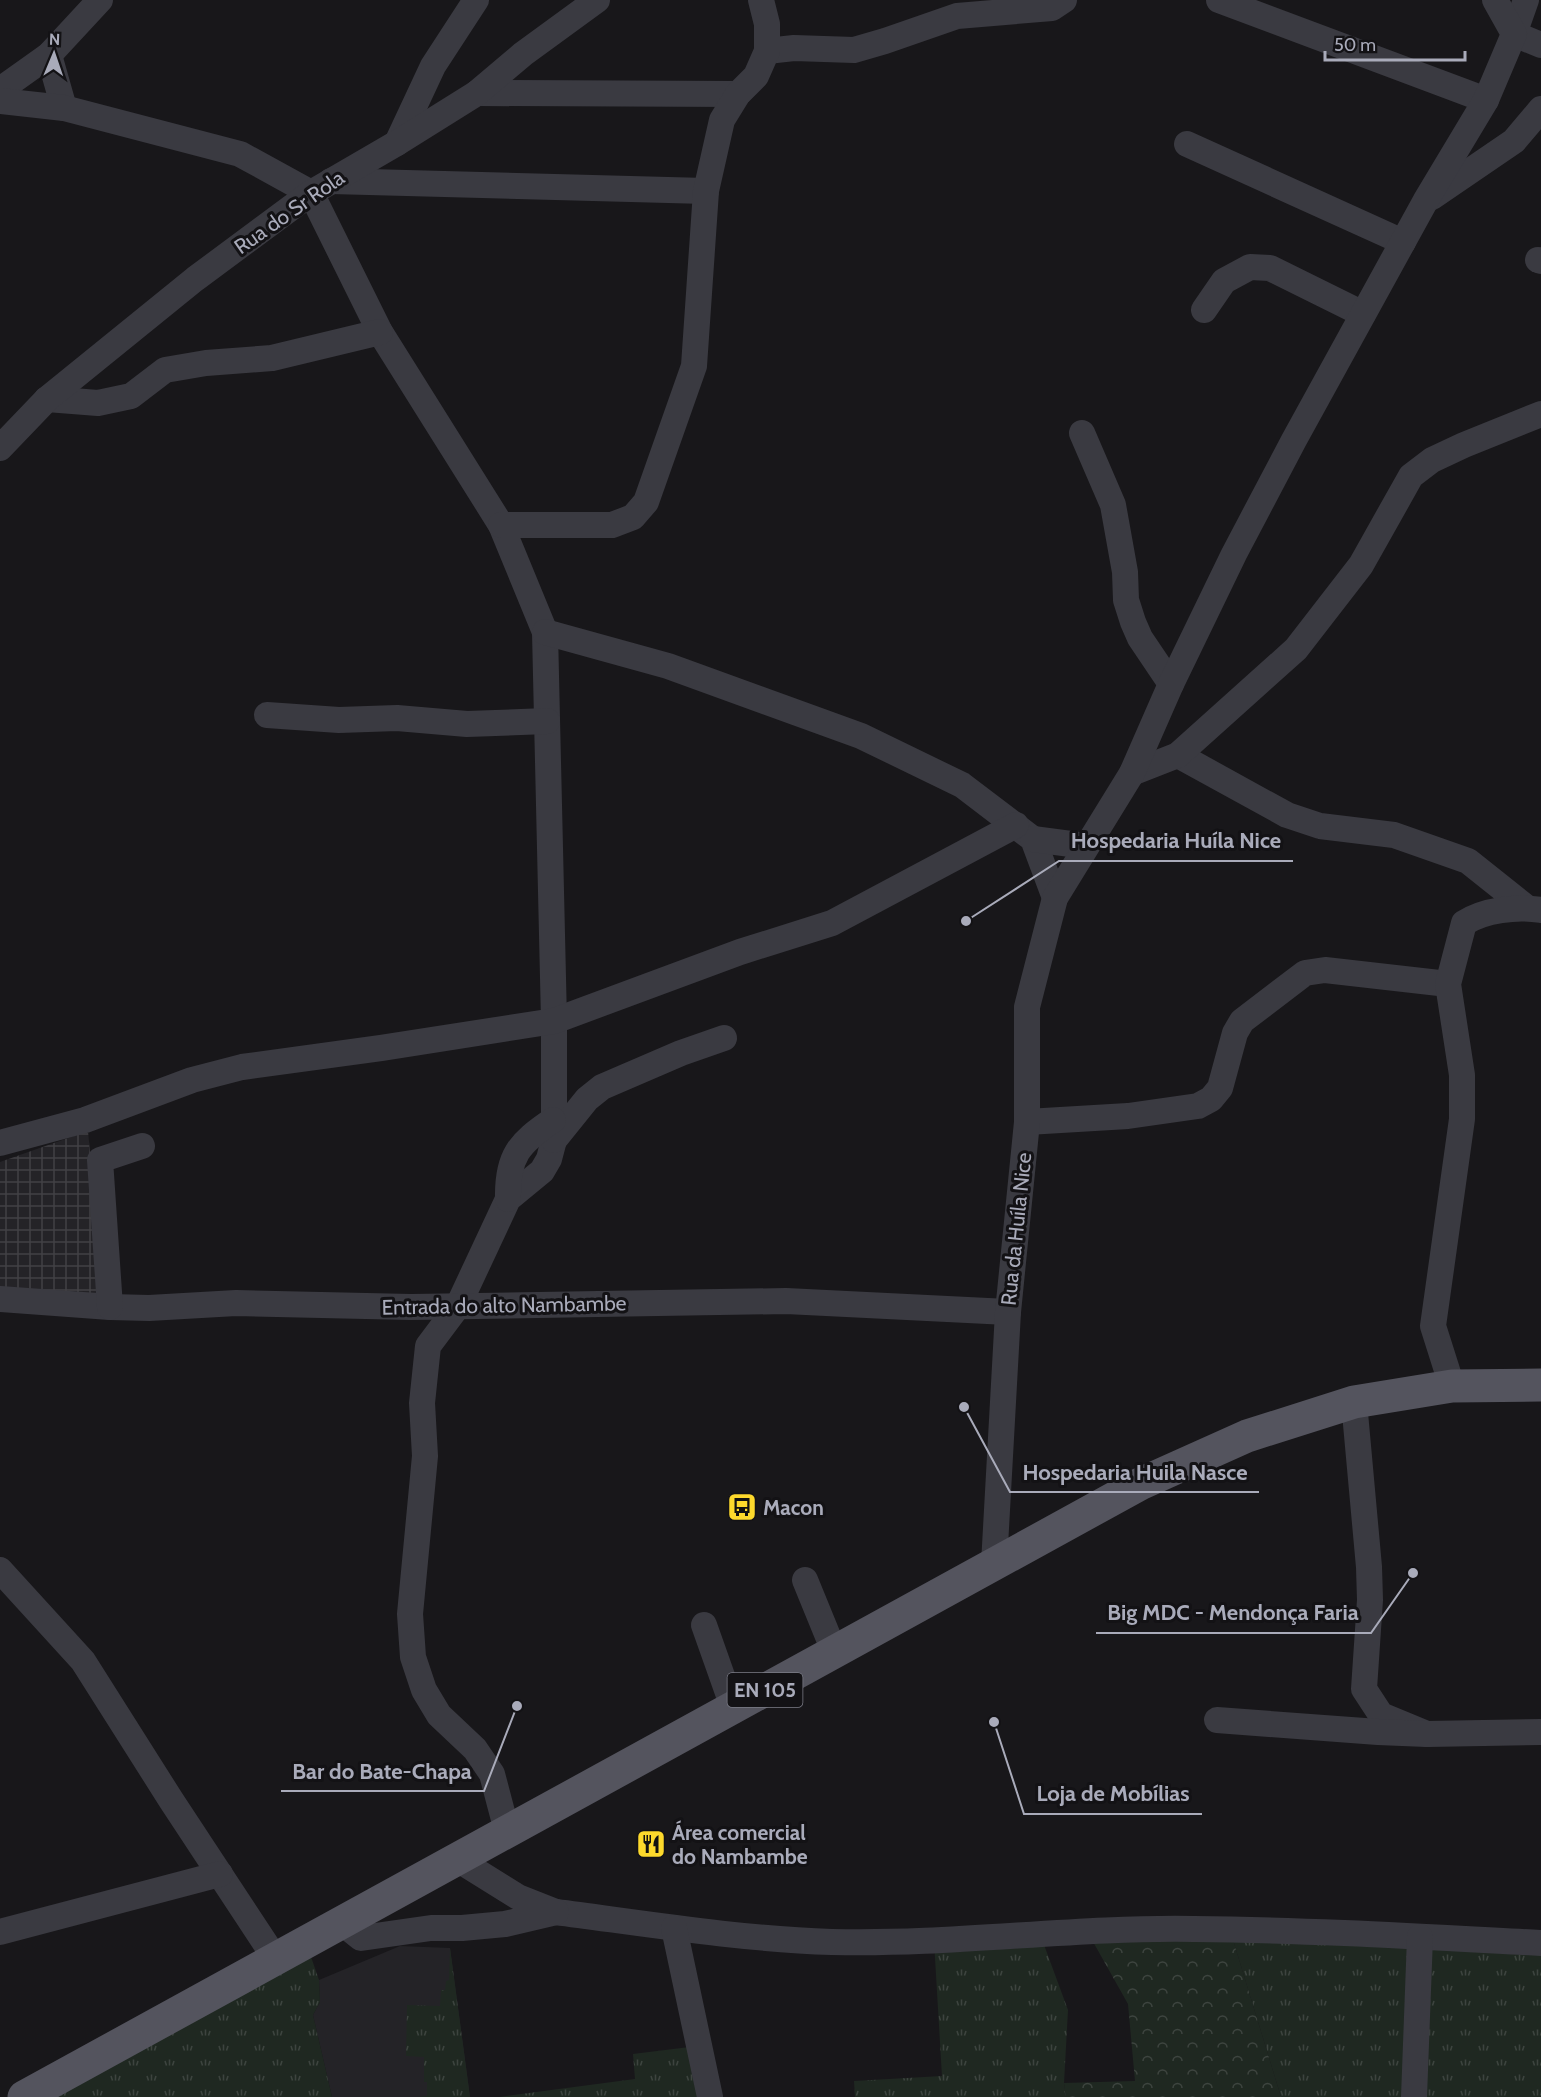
<svg xmlns="http://www.w3.org/2000/svg" width="1541" height="2097" font-family="Cabin,sans-serif">
	<defs>
		<pattern id="industrial-grid" width="8" height="8" patternUnits="userSpaceOnUse" patternTransform="scale(1.5)"><rect width="8" height="8" fill="#242327"/><path d="M0 4h8M4 0v8" fill="none" stroke="#414044"/></pattern>
		<pattern id="grass-tufts" width="24" height="20" patternUnits="userSpaceOnUse" patternTransform="scale(1.5)"><rect width="24" height="20" fill="#1f2821"/><path d="M3 7l-1-3M5 7V3M7 7l1-3M15 17l-1-3M17 17v-4M19 17l1-3" fill="none" stroke="#3d443f"/></pattern>
		<pattern id="forest-crowns" width="20" height="18" patternUnits="userSpaceOnUse" patternTransform="scale(1.5)"><rect width="20" height="18" fill="#1f2821"/><path d="M2 6a3 3 0 1 1 6 0M12 15a3 3 0 1 1 6 0" fill="none" stroke="#3d443f"/></pattern>
	</defs>
	<rect width="100%" height="100%" fill="#18171a"/>
	<polygon fill="#242327" points="400,1946 450,1948 470,2097 332,2097 313,2015 320,2002 319,1980"/>
	<polygon fill="url(#industrial-grid)" points="88,1131 103,1295 0,1288 0,1162"/>
	<g fill="url(#grass-tufts)">
		<polygon points="1230,1930 1541,1943 1541,2097 1281,2097"/>
		<polygon points="1040,1934 1068,2010 1064,2083 1066,2097 855,2097 854,2081 942,2076 934,1940"/>
		<polygon points="450,1948 470,2097 418,2097 427,2096 427,2082 424,2082 424,2057 406,2056 407,2005 440,2006 441,1990 445,1990 446,1981 449,1980"/>
		<polygon points="310,1954 319,1980 320,2002 313,2015 332,2097 50,2097"/>
		<polygon points="706,2045 714,2097 499,2097 635,2079 633,2054"/>
	</g>
	<polygon fill="url(#forest-crowns)" points="1230,1930 1281,2097 1066,2097 1064,2083 1135,2081 1128,2004 1087,1931"/>
	<g fill="none" stroke-linecap="round" stroke-linejoin="round">
		<g stroke="#3a3a41" stroke-width="26">
			<polyline points="1219,0 1486,100"/>
			<polyline points="1526,0 1514,34 1541,45"/>
			<polyline points="767,51 794,48 854,50 885,41 957,16 1052,8 1064,0"/>
			<polyline points="49,55 64,108"/>
			<polyline points="0,90 49,55 100,0"/>
			<polyline points="477,93 738,94"/>
			<polyline points="0,101 64,108 240,154 311,193 380,332 501,525 545,632 554,1021 554,1140 549,1159 542,1171 508,1199 458,1306 428,1346 422,1403 425,1456 410,1614 413,1657 424,1690 439,1715 475,1749 492,1774 507,1831"/>
			<polyline points="397,143 433,66 476,0"/>
			<polyline points="1187,144 1403,242"/>
			<polyline points="331,181 706,191"/>
			<polyline points="1432,197 1514,141 1541,109"/>
			<polyline points="1538,260 1541,261"/>
			<polyline points="1204,310 1224,281 1250,267 1270,268 1363,314"/>
			<polyline points="47,399 98,403 131,396 165,370 206,363 272,358 380,332"/>
			<polyline points="1082,433 1113,505 1125,572 1126,600 1133,622 1140,638 1171,684"/>
			<polyline points="0,448 47,399 195,279 311,193 397,143 477,93 523,54 597,0"/>
			<polyline points="501,525 612,525 633,517 646,502 694,366 706,191 722,120 738,94 756,76 767,51 767,24 761,0"/>
			<polyline points="545,632 668,666 861,736 962,785 1033,839 1055,898"/>
			<polyline points="267,715 339,720 397,718 467,724 547,721"/>
			<polyline points="1178,755 1287,815 1320,826 1394,835 1468,861 1527,908"/>
			<polyline points="1132,773 1178,755 1296,649 1361,565 1411,476 1432,460 1464,445 1541,414"/>
			<polyline points="1033,839 1086,846"/>
			<polyline points="1027,1122 1128,1116 1198,1106 1211,1099 1220,1088 1235,1033 1242,1021 1305,973 1325,970 1448,984"/>
			<polyline points="554,1140 587,1099 602,1087 681,1053 724,1038"/>
			<polyline points="0,1143 85,1120 192,1080 242,1067 381,1048 554,1021 740,952 832,923 1016,825"/>
			<path d="M508 1199C507 1156 519 1143 553 1120"/>
			<polyline points="0,1299 110,1307 149,1308 236,1303 411,1307 786,1301 1008,1312"/>
			<polyline points="110,1307 100,1160 142,1146"/>
			<path d="M1452 1386 1433 1326 1462 1119V1075L1448 984 1464 923C1484 910 1517 906 1541 910"/>
			<polyline points="1354,1402 1369,1567 1370,1600 1364,1689 1381,1715 1427,1734"/>
			<polyline points="994,1564 1008,1312 1027,1122 1027,1007 1055,898 1132,773 1171,684 1234,554 1294,440 1426,200 1486,100 1514,34 1495,0"/>
			<polyline points="0,1570 83,1661 171,1800 275,1958"/>
			<polyline points="805,1580 834,1651"/>
			<polyline points="704,1625 733,1707"/>
			<polyline points="1217,1720 1378,1732 1427,1734 1541,1732"/>
			<path d="M556 1912C648 1924 740 1939 832 1942 953 1945 1073 1927 1194 1929 1310 1930 1426 1937 1541 1943"/>
			<polyline points="341,1922 361,1938 431,1928 462,1928 505,1924 556,1912 518,1897 457,1859"/>
			<polyline points="674,1928 710,2097"/>
			<polyline points="0,1932 220,1874"/>
			<polyline points="1414,2097 1420,1937"/>
		</g>
		<polyline stroke="#54545e" stroke-width="33" points="24,2097 1140,1484 1247,1436 1354,1402 1452,1386 1541,1385"/>
	</g>
	<defs>
		<g id="bus-square" transform="scale(1.5)"><rect x="-9" y="-9" width="18" height="18" rx="4" fill="#fdd92c" stroke="#131215"/><path d="M-5-6H5V4H4V6H2V4H-2V6H-4V4H-5ZM-3.5-4V0h7V-4ZM-3.5 1.2v1.5H-2V1.2ZM2 1.2v1.5H3.5V1.2Z" fill="#111"/></g>
		<g id="restaurant-square" transform="scale(1.5)"><rect x="-9" y="-9" width="18" height="18" rx="4" fill="#fdd92c" stroke="#131215"/><path d="M-5-6h1v4h1v-4h1v4h1v-4h1v5L-1.5 .5V6h-2V.5L-5-1ZM5-6V6H3V1.5H1.5Q1.5-4 5-6Z" fill="#111"/></g>
	</defs>
	<g fill-rule="evenodd">
		<use href="#bus-square" x="742" y="1507"/>
		<use href="#restaurant-square" x="651" y="1844"/>
	</g>
	<g text-anchor="middle" dominant-baseline="central" stroke-width="6" stroke-linejoin="round" paint-order="stroke">
		<rect fill="#131215" stroke="#7c7d88" stroke-width="1.5" x="727.5" y="1673" width="75" height="34" rx="4.5"/>
		<g font-size="20" font-weight="bold" fill="#a9abba">
			<text x="765" y="1690">EN 105</text>
		</g>
		<g font-size="21" fill="#a9abba" stroke="#131215">
			<text transform="translate(289 212) rotate(-35)">Rua do Sr Rola</text>
			<text transform="translate(1016 1229) rotate(-84)">Rua da Huíla Nice</text>
			<text transform="translate(504 1305) rotate(-1)">Entrada do alto Nambambe</text>
		</g>
		<g font-size="21" font-weight="bold" fill="#a9abba" stroke="#131215" text-anchor="start">
			<text x="763" y="1507">Macon</text>
			<text x="672" y="1832">Área comercial<tspan x="672" dy="24">do Nambambe</tspan></text>
		</g>
	</g>
	<path fill="none" stroke="#a9abba" stroke-width="2" d="M966 921L1059 861H1293M964 1407L1010 1492H1259M1413 1573L1371 1633H1096M517 1706L484 1791H281M994 1722L1024 1814H1202"/>
	<g fill="#a9abba" stroke="#131215" stroke-width="2">
		<circle cx="966" cy="921" r="6"/>
		<circle cx="964" cy="1407" r="6"/>
		<circle cx="1413" cy="1573" r="6"/>
		<circle cx="517" cy="1706" r="6"/>
		<circle cx="994" cy="1722" r="6"/>
	</g>
	<g font-size="22" text-anchor="middle" font-weight="bold" fill="#a9abba" stroke="#131215" stroke-width="6" stroke-linejoin="round" paint-order="stroke">
		<text x="1176" y="848">Hospedaria Huíla Nice</text>
		<text x="1135" y="1480">Hospedaria Huila Nasce</text>
		<text x="1233" y="1620">Big MDC - Mendonça Faria</text>
		<text x="382" y="1779">Bar do Bate-Chapa</text>
		<text x="1113" y="1801">Loja de Mobílias</text>
	</g>
	<g transform="translate(54 54) rotate(2)" stroke="#131215" stroke-width="4.5" paint-order="stroke">
	<path d="M0-4.5L10 22L0 15L-10 22Z" fill="#a9abba"/>
	<text y="-9" font-size="16" font-weight="bold" text-anchor="middle" fill="#a9abba">N</text>
	</g>
	<path d="M1325 51v9h140v-9" fill="none" stroke="#a9abba" stroke-width="3"/>
	<text x="1334" y="51" font-size="18" fill="#a9abba" stroke="#131215" stroke-width="4.5" paint-order="stroke">50 m</text>
</svg>
